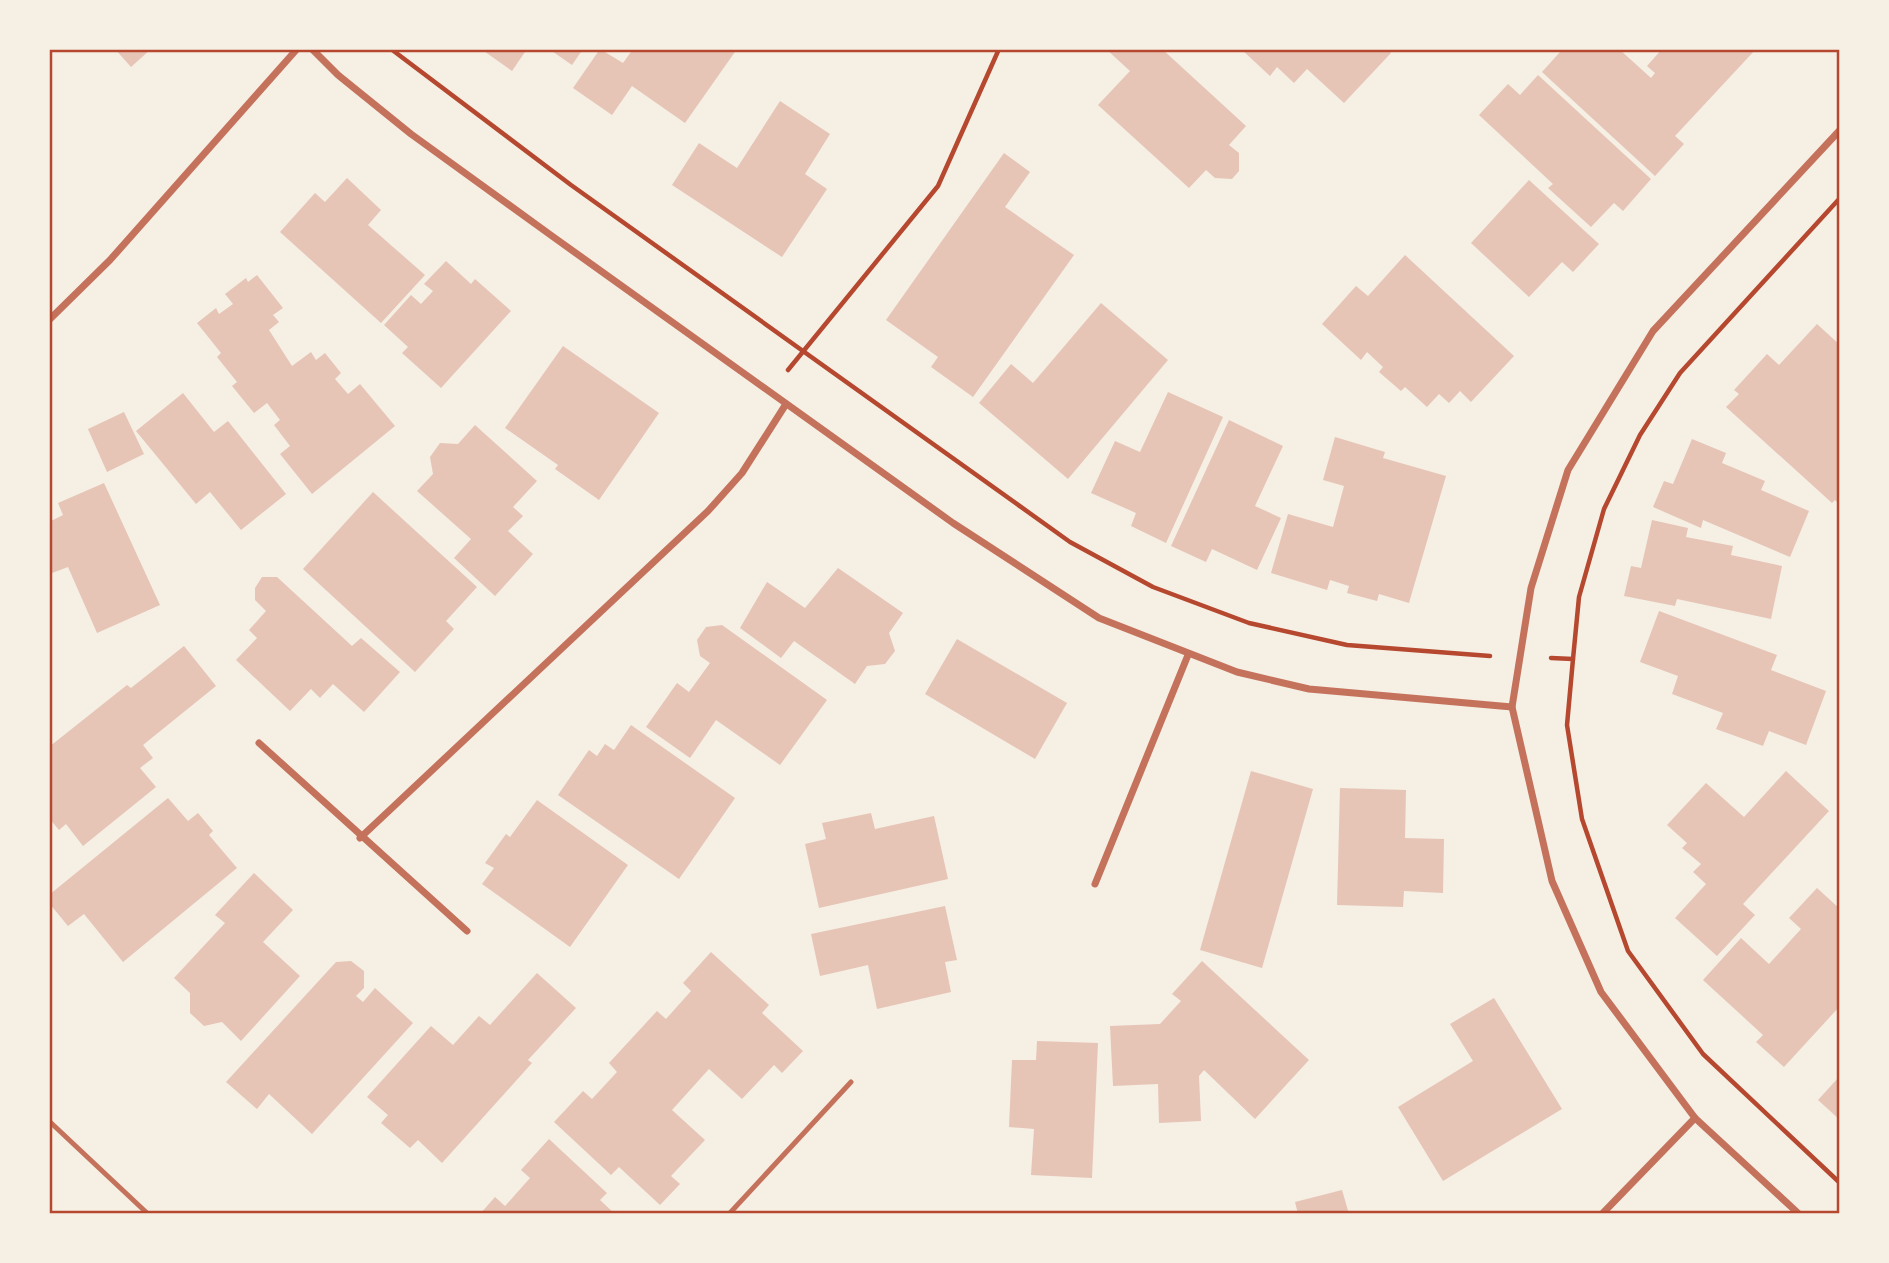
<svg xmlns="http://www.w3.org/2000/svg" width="1889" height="1263" font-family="'Varela Round',sans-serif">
	<rect width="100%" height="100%" fill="#f6efe4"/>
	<g fill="#e6c5b7">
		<polygon points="115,49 151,49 131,67"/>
		<polygon points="481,49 527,49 512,71"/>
		<polygon points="549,49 583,49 572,65"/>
		<polygon points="600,49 623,63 633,49 737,49 685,123 632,86 612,115 573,88"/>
		<polygon points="1106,49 1162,49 1246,126 1229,145 1239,153 1239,171 1232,179 1215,178 1206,170 1189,188 1098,105 1130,71"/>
		<polygon points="1241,49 1387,49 1391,53 1344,103 1307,69 1294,83 1277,67 1270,76"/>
		<polygon points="1557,49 1619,49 1651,78 1655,73 1647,66 1662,49 1756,49 1675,136 1684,144 1655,176 1542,72 1560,52"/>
		<polygon points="1538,75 1651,179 1623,211 1614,203 1591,227 1548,188 1553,184 1479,115 1508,84 1520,95"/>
		<polygon points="780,101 830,134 805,174 827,189 782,257 672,185 699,143 737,168"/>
		<polygon points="1004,153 1030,172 1005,207 1074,255 973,397 931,367 938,357 886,320"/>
		<polygon points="347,178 381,210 368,225 425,275 381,323 280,232 315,193 325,202"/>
		<polygon points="1529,180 1599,244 1573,272 1562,262 1529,297 1471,243"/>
		<polygon points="1405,255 1514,356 1471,402 1460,391 1449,403 1439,394 1427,407 1405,387 1401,391 1379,372 1383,367 1367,352 1361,360 1322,324 1356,286 1368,296"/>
		<polygon points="446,261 471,284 475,279 511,311 441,388 402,353 408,347 384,325 411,295 421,304 433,291 424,284"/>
		<polygon points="257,275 283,308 273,315 279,322 269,330 292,366 311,352 316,360 325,353 341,373 335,379 348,394 360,384 395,426 312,494 280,454 290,446 274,425 280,420 267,403 254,413 232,386 237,382 217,357 221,353 197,323 216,308 219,314 233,304 225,294 246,278 248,282"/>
		<polygon points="1101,303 1168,360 1068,479 979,403 1011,364 1033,383"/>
		<polygon points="1817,324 1840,345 1840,505 1835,500 1832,503 1726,407 1739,394 1734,390 1767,354 1779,365"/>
		<polygon points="563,346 659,413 599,500 555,469 558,465 505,428"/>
		<polygon points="1168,392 1223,417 1166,543 1131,526 1136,513 1091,493 1115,441 1140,452"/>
		<polygon points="183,393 214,432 228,421 286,494 241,530 210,492 196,504 136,431"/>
		<polygon points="124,412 144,454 107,472 88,429"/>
		<polygon points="1229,420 1283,446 1255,506 1281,518 1257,570 1212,549 1206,562 1171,546"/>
		<polygon points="475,425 537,481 513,507 523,516 508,531 533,554 495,596 454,558 471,539 417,491 433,474 430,457 440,443 458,444"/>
		<polygon points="1335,437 1385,452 1383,458 1446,476 1409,603 1379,594 1377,601 1347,593 1349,586 1330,580 1327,590 1271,573 1288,514 1333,527 1344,486 1323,480"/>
		<polygon points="1692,439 1726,453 1722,463 1765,481 1761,490 1809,511 1790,557 1703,520 1701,528 1653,507 1664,481 1673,484"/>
		<polygon points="104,483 160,605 97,633 68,567 52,573 49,567 49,522 63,515 58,503"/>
		<polygon points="373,492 477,587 446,621 454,629 415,672 303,569"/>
		<polygon points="1652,520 1688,528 1686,537 1733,546 1731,555 1782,566 1771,619 1677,599 1675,606 1624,596 1631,566 1641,568"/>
		<polygon points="838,568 903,613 889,633 895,651 885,664 867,666 855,684 794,641 781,658 740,628 767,582 805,608"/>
		<polygon points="262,577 277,577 352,646 361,638 400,672 364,712 333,684 320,698 311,689 290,711 236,660 257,638 249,630 266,611 255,600 255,588"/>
		<polygon points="1659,611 1777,655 1771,670 1826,691 1806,745 1769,731 1763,746 1716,729 1723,713 1672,694 1678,676 1640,662"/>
		<polygon points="722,625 827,700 780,765 716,720 690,758 646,727 677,683 689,692 710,663 700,656 697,640 706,627"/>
		<polygon points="957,639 1067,703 1035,759 925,694"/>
		<polygon points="184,646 216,686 143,745 153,758 140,768 156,787 83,846 66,824 59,830 49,818 49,747 127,685 131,688"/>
		<polygon points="631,725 735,798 679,879 558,795 589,750 597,756 605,744 614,750"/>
		<polygon points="1251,771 1313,789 1262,968 1200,950"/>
		<polygon points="1786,771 1829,811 1743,904 1755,915 1717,956 1675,918 1706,884 1693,872 1701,864 1682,848 1687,843 1667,825 1706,783 1744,817"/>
		<polygon points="1340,788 1406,790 1405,838 1444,839 1443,893 1404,891 1403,907 1337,905"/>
		<polygon points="168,798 188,821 198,813 213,831 209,835 237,868 123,962 84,914 68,926 49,903 49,895"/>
		<polygon points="537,800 628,865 570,947 482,884 494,868 485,863 506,834 510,837"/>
		<polygon points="871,813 875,829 934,816 948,879 819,908 805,844 826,839 822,823"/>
		<polygon points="254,873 293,910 263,942 300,976 241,1041 222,1022 204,1026 190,1013 190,993 174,978 225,923 215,915"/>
		<polygon points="1817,888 1840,909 1840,1006 1784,1067 1756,1042 1763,1035 1703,980 1741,938 1769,964 1801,929 1789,918"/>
		<polygon points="945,906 957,960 945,962 951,992 877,1009 868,965 820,976 811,934"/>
		<polygon points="711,952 769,1005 762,1013 803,1051 782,1073 774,1065 742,1099 709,1069 672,1110 705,1140 671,1176 680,1184 660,1205 619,1167 611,1175 554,1122 583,1091 592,1099 617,1072 609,1063 657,1011 666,1019 691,991 683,983"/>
		<polygon points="351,961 364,971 364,988 356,996 363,1002 375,988 413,1023 312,1134 269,1094 257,1109 226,1082 336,962"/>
		<polygon points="1202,961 1309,1060 1255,1119 1204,1070 1199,1076 1201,1121 1159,1123 1158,1084 1113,1086 1110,1026 1160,1024 1181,1001 1172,994"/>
		<polygon points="537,973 576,1008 528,1060 532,1063 442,1163 418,1140 410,1148 381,1123 388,1115 367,1097 431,1026 453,1045 479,1016 490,1025"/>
		<polygon points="1494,998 1562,1109 1443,1181 1398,1107 1473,1061 1450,1024"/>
		<polygon points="1037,1041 1098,1043 1092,1178 1031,1175 1034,1129 1009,1127 1012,1060 1036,1060"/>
		<polygon points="1838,1078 1840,1080 1840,1120 1818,1100"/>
		<polygon points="549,1139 607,1193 600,1200 615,1214 480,1214 495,1197 505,1206 530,1178 521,1170"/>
		<polygon points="1342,1190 1349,1214 1298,1214 1295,1202"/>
	</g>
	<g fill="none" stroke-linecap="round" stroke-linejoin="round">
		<g stroke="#b5482f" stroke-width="4.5">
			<polyline points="391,49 571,185 1070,542 1153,587 1249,623 1347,645 1490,656"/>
			<polyline points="788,370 938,186 999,49"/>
			<polyline points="1551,658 1573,659 1567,725 1582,819 1628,951 1703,1054 1840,1183"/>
			<polyline points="1573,659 1579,597 1604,509 1640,435 1680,373 1840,198"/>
		</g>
		<g stroke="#c5725c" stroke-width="5">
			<polyline points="49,1121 148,1214"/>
			<polyline points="729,1214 851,1082"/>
		</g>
		<g stroke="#c5725c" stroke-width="7">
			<polyline points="312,49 338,75 411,134 552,236 953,523 1099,618 1237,672 1309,689 1512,707"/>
			<polyline points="49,320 110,260 297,49"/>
			<polyline points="259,743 467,931"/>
			<polyline points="360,838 708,511 742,473 786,404"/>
			<polyline points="1095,884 1188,655"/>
			<polyline points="1602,1214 1695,1118"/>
			<polyline points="1799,1214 1695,1118 1601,992 1552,881 1512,707 1531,588 1568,470 1653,331 1840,130"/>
		</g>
	</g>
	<rect width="1889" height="1263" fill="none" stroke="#f6efe4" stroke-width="102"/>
	<rect x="51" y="51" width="1787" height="1161" fill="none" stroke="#b5482f" stroke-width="2.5"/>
</svg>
